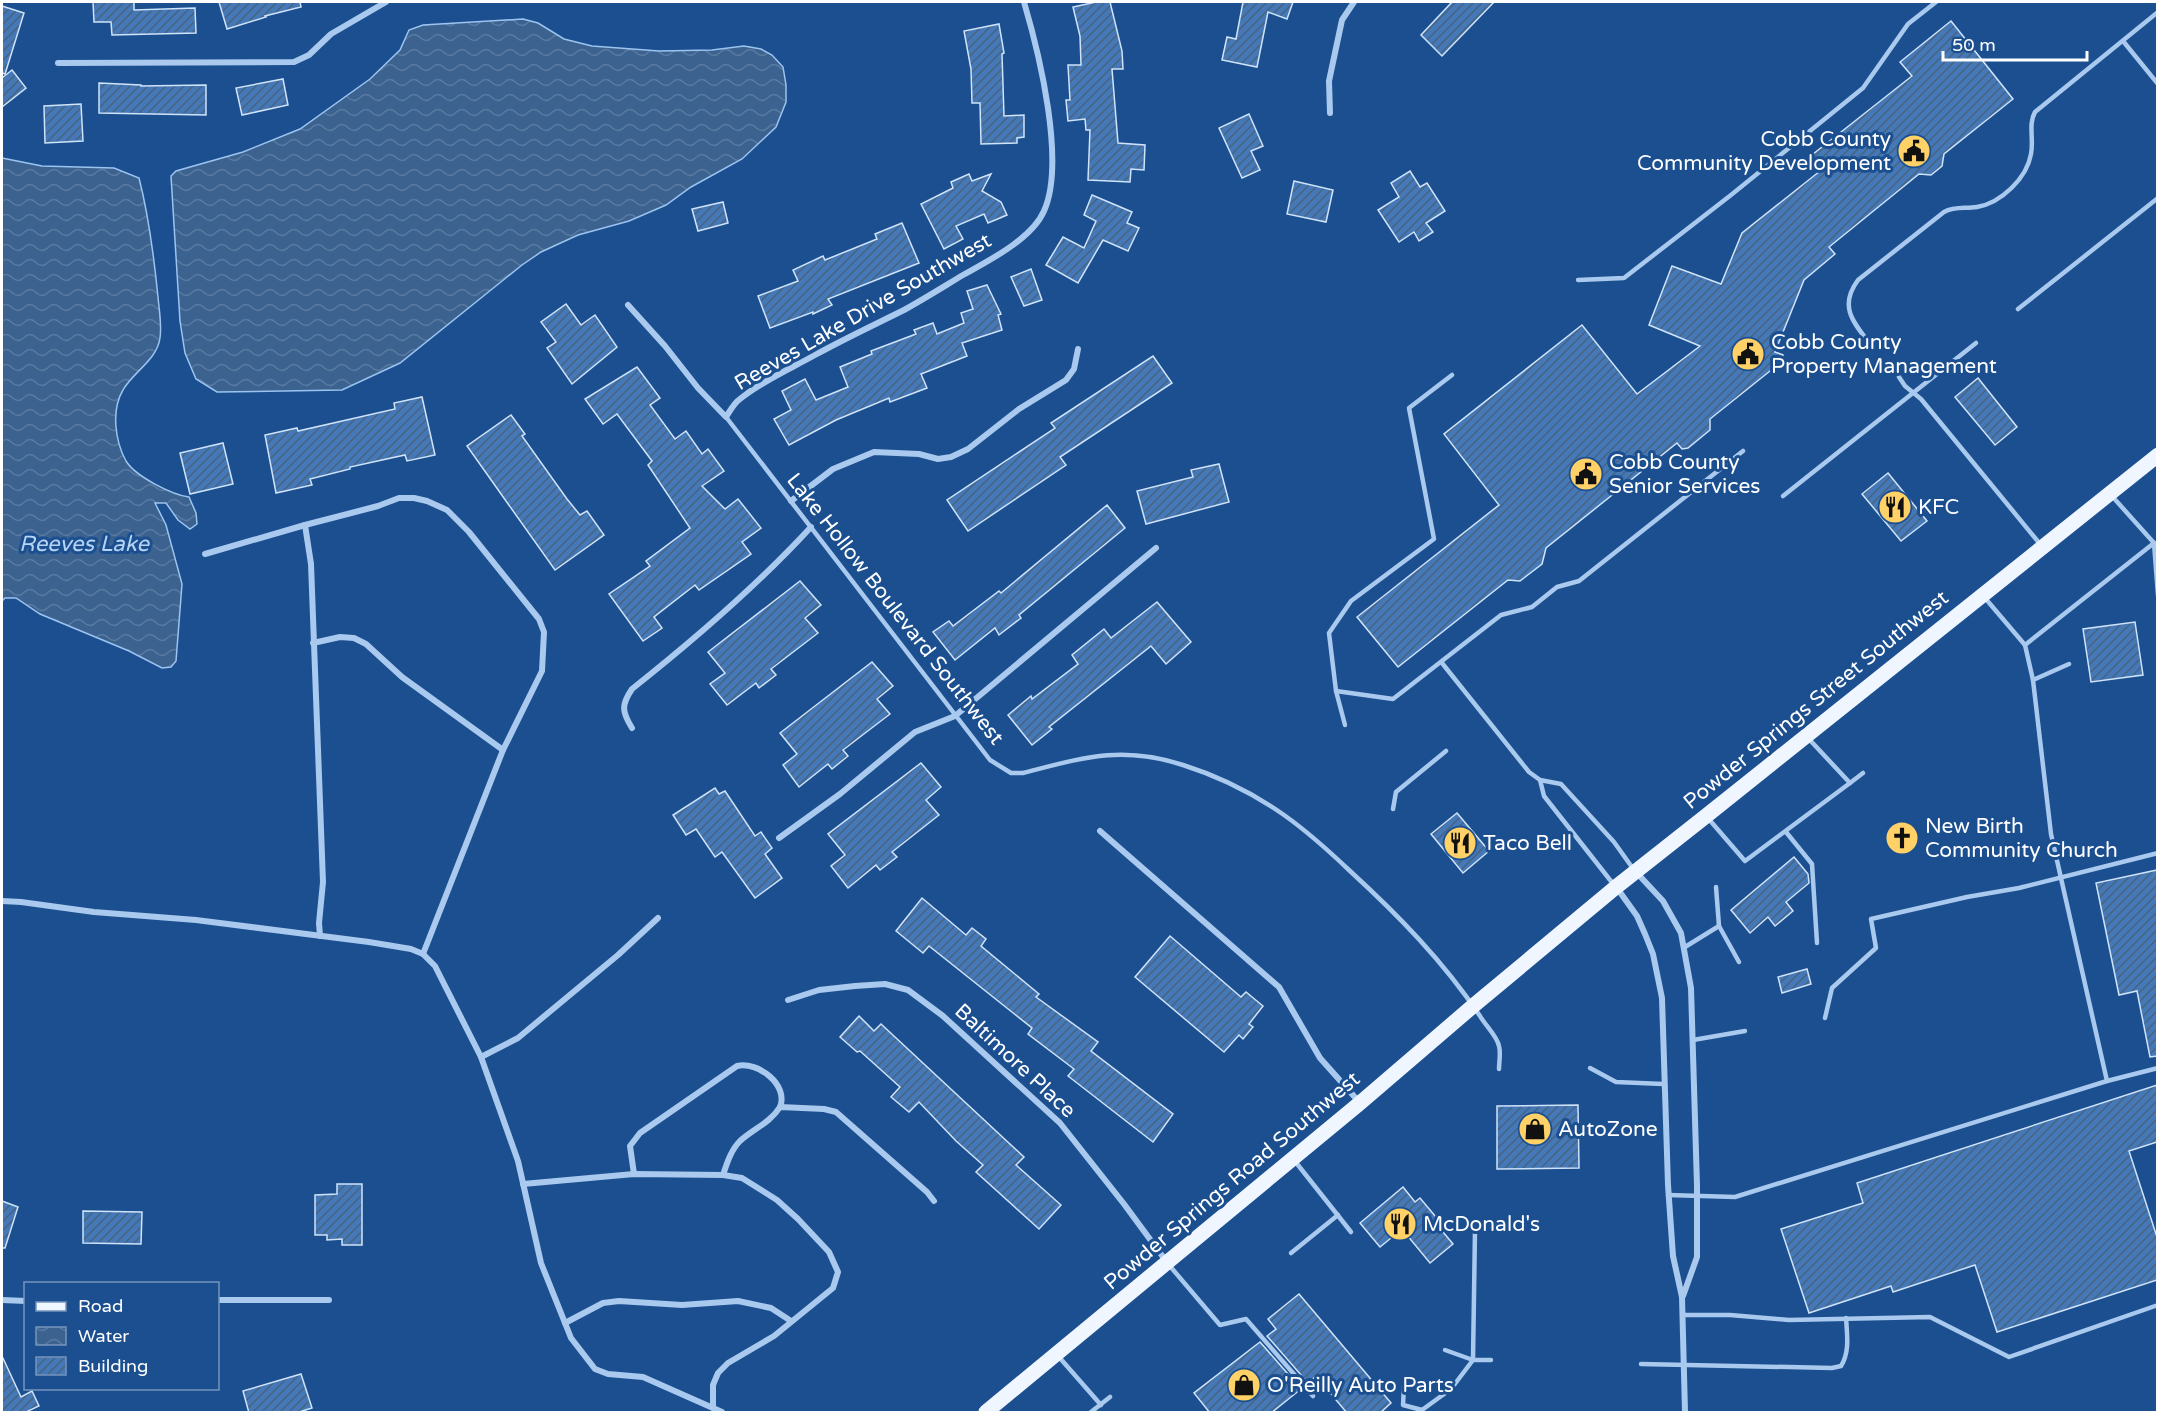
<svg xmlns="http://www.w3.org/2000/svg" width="2159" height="1414" font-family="'Varela Round',sans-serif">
	<defs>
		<pattern id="water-waves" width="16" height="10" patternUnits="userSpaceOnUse" patternTransform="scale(1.5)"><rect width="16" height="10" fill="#3c6290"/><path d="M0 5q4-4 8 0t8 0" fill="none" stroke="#597aa1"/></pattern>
		<pattern id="building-hatch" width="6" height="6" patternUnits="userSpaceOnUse" patternTransform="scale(1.5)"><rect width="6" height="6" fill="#4478b7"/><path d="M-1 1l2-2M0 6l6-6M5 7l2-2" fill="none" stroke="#486282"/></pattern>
	</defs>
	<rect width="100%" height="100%" fill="#1b4f8f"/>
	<g fill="url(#water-waves)" stroke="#9cc4f0" stroke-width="1.5">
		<polygon points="523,19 538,23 564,39 592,46 659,51 712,50 744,46 761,49 772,55 783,67 786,85 786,102 776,127 742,159 691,187 666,205 629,221 578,235 541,252 522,265 400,363 342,390 217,392 196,379 185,353 180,321 171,176 176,171 243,152 300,129 370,79 400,50 409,30 423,25"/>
		<path d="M2 158 42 166 114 168 139 178C149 217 154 257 158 297 159 309 162 325 160 338 157 360 133 372 123 390 111 410 115 441 126 461 135 476 172 495 189 497L196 513 197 524 190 529 178 520 166 503H155L166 525 182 584 176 661 171 667 162 668 129 651 40 614 16 598H5L2 601Z"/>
	</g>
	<g fill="url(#building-hatch)" stroke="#cfe3fa" stroke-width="1.5">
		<polygon points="93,2 134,2 134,10 195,8 196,33 112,35 111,22 94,22"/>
		<polygon points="219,2 300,2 301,7 265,16 266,17 227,29"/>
		<polygon points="1096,2 1110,2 1122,51 1123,69 1112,69 1118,143 1145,145 1144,170 1131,169 1130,182 1088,180 1090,130 1086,130 1085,119 1068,121 1066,100 1070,100 1068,65 1081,65 1080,36 1073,7"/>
		<polygon points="1243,2 1293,2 1287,19 1268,12 1257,67 1222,60 1227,37 1236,39"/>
		<polygon points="1452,2 1494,2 1442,56 1421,35"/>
		<polygon points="2,6 24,13 5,74 2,73"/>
		<polygon points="1951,21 2013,99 1944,154 1942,166 1931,175 1919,174 1829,247 1835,254 1804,280 1775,352 1783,355 1776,373 1770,371 1710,419 1710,430 1688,448 1682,449 1677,443 1546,548 1542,564 1520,581 1508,580 1398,667 1357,617 1499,505 1444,434 1582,325 1637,394 1700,346 1649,325 1672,266 1721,284 1742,233 1820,171 1808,158 1912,76 1900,62"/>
		<polygon points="999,24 1004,53 1002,54 1004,116 1024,115 1024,137 1017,138 1017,143 981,144 980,103 972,103 971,69 964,31"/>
		<polygon points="12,70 26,88 2,107 2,78"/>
		<polygon points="283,79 288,105 242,115 236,88"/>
		<polygon points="99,83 141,85 141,86 206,85 206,115 99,113"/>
		<polygon points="81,104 83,141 45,143 44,106"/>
		<polygon points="1249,114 1263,146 1251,151 1260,170 1242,178 1219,128"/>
		<polygon points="1410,171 1420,187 1427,183 1445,211 1426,223 1433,232 1419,241 1414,232 1399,242 1378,210 1399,197 1391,183"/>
		<polygon points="969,174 972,181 991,174 982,191 1001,202 1007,215 988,223 984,214 956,226 963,239 944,249 921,204 953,188 951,182"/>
		<polygon points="1294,181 1333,190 1326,222 1287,214"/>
		<polygon points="1092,195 1132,212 1127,223 1139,228 1128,251 1103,240 1078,283 1046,265 1063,237 1084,248 1096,221 1084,215"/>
		<polygon points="723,202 728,223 698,231 692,209"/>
		<polygon points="902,223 919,263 828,299 832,305 813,314 813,312 770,328 758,296 798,281 793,270 823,256 825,260 877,239 875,234"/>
		<polygon points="1031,269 1042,300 1024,306 1011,277"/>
		<polygon points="987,285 1001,314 998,315 1002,330 962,343 967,356 921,374 927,388 890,402 889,398 836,420 789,445 774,419 791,410 782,391 805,379 816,400 848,387 840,367 872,354 871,351 916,334 914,330 933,323 937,334 964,323 961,313 973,309 967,291"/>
		<polygon points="566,304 581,325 595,315 617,347 572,384 547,348 556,342 541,322"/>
		<polygon points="1153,356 1172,383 1060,457 1066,465 968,531 947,500 1055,428 1051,423"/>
		<polygon points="637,367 660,398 650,405 675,439 686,431 702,454 708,449 724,471 702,486 725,509 738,499 761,528 742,542 751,554 699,590 695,585 654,617 662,628 643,641 609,594 650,566 646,561 690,528 648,465 652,461 617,414 603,424 585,399"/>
		<polygon points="1978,378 2017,427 1995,445 1955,397"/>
		<polygon points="422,397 435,455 407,461 405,455 350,467 350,469 310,479 312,485 276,493 265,435 297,428 298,431 395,409 394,403"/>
		<polygon points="511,415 525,434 522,436 567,499 580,515 587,511 604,535 555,570 467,446"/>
		<polygon points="223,443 233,484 190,494 180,453"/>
		<polygon points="1219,464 1229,502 1146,524 1137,491 1193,477 1191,470"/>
		<polygon points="1888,473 1927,521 1901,541 1862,494"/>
		<polygon points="1107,505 1125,528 1019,615 1021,618 999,635 995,628 955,660 933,632 949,621 953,626 999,591 1001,593"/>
		<polygon points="800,581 821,605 805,618 818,633 771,669 776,675 759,688 756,683 727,705 710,684 725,673 708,652"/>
		<polygon points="1157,602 1191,642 1166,664 1151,646 1049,727 1052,729 1032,745 1008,715 1031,696 1032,699 1078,664 1072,655 1104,629 1111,638"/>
		<polygon points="2135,622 2143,675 2091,682 2083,629"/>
		<polygon points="872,662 893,686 877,699 890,714 843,750 848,756 832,769 828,764 799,787 783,765 797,754 780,733"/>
		<polygon points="921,763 941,787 926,800 939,815 892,852 897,857 880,870 876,865 848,888 831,866 845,855 828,834"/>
		<polygon points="715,788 719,794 725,791 755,836 761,832 772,848 765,854 782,878 755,898 722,852 715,857 696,829 686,835 673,815"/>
		<polygon points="1457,813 1489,851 1463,873 1431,834"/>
		<polygon points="1794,857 1808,874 1809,883 1786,902 1793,911 1775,926 1768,917 1750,933 1731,910"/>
		<polygon points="2157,870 2157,1056 2150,1057 2137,991 2119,995 2096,883"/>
		<polygon points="922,898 966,935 972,928 986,939 981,946 1039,994 1036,997 1098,1042 1091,1051 1173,1114 1153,1142 1068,1076 1074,1069 1028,1034 1032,1028 929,946 923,953 896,931"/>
		<polygon points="1170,936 1241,997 1246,992 1263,1006 1249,1024 1253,1027 1243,1039 1239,1035 1224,1052 1135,977"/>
		<polygon points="1807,969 1811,984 1782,993 1778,977"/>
		<polygon points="859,1016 874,1031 881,1024 1024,1157 1016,1165 1061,1205 1039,1229 976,1172 983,1165 956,1141 919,1102 909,1112 891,1097 900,1087 860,1051 857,1052 840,1037"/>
		<polygon points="2157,1085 2157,1142 2129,1151 2157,1237 2157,1280 1997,1332 1975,1265 1893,1292 1891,1286 1809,1313 1781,1229 1863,1203 1857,1183"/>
		<polygon points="1578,1105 1579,1168 1497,1169 1497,1106"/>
		<polygon points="337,1184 362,1184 362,1245 342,1245 342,1239 327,1240 327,1235 315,1235 315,1195 337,1194"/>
		<polygon points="1403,1187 1415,1202 1420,1198 1441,1223 1438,1226 1453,1244 1430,1263 1402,1229 1380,1247 1360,1223"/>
		<polygon points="2,1201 18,1207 5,1248 2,1248"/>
		<polygon points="83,1211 142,1212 141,1244 83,1243"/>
		<polygon points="1299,1294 1391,1403 1380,1413 1347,1413 1316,1376 1308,1383 1267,1336 1276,1329 1268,1319"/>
		<polygon points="1260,1342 1301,1389 1271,1413 1210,1413 1194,1393"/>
		<polygon points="2,1356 21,1397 32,1391 39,1406 28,1411 29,1413 2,1413"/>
		<polygon points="301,1374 312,1408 296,1413 249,1413 243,1391"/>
	</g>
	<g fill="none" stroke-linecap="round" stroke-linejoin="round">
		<g stroke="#a9c9ee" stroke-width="4.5">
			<polyline points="2123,41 2158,84"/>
			<polyline points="1578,280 1624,278 1731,195 1863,88 1908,24 1936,2"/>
			<polyline points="2018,309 2158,198"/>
			<path d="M1871 345C1854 323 1838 307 1858 280L1944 212C1955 206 1965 209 1977 207 2001 203 2027 178 2031 154 2034 140 2028 124 2035 112L2158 12"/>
			<polyline points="1452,375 1409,408 1434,539 1351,601 1329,633 1336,691 1393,699 1501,615 1532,607 1557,587 1579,581 1743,451"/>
			<polyline points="1899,377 1905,386 1921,399 2040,544"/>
			<path d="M726 417 990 760 1011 773H1023C1082 758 1121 745 1183 765 1218 776 1254 794 1284 815 1308 832 1329 851 1350 871 1398 915 1443 961 1480 1016 1485 1025 1497 1036 1499 1046 1501 1053 1499 1062 1499 1069"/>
			<polyline points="2111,495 2154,543 2158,595"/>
			<polyline points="1783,496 1976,343"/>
			<polyline points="1985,598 2025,645 2033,680 2051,834 2107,1081"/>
			<polyline points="2025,645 2154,543"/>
			<polyline points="1442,663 1529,772 1540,780 1561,784 1614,842 1634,870"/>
			<polyline points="2033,680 2069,664"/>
			<polyline points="1336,691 1345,725"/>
			<polyline points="1808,738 1850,783 1863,773"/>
			<polyline points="1540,780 1544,796 1614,885"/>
			<polyline points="1393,809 1396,792 1446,751"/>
			<polyline points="1707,817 1745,861 1850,783"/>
			<polyline points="1786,832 1812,864 1817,943"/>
			<polyline points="1716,887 1719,926 1739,962"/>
			<polyline points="1685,947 1719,926"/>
			<polyline points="1825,1018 1832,988 1876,948 1871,919 1967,897 2019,888 2158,853"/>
			<polyline points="1693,1040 1745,1031"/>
			<polyline points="1590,1068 1616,1082 1663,1084"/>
			<polyline points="1294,1160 1351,1232"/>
			<polyline points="1668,1195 1735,1197 2107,1081 2158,1068"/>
			<polyline points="1291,1253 1338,1215"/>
			<polyline points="1169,1265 1220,1325 1246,1319 1313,1396"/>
			<polyline points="1683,1315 1730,1315 1789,1320 1930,1317 2009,1357 2158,1305"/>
			<polyline points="1445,1350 1473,1360 1491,1360"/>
			<polyline points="1059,1357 1101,1405"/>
			<path d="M1641 1364 1832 1368 1841 1366C1850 1352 1847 1334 1846 1318"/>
			<polyline points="1404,1386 1403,1405 1422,1410 1451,1389 1473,1360 1475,1230"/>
			<polyline points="1091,1412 1110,1397"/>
		</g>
		<g stroke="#a9c9ee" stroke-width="6">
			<polyline points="58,63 294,62 309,55 331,34 386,2"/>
			<polyline points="1330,113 1329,81 1342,20 1354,2"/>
			<path d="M628 305 665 346 698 388 726 417C730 411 734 403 740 399 762 381 790 369 815 355 844 339 874 325 904 310 924 299 943 287 963 275 988 261 1032 239 1044 211 1066 162 1039 53 1024 2"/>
			<polyline points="791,501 833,469 874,452 919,454 938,459 951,457 968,449 1019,409 1066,380 1074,369 1078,349"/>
			<polyline points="305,525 311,564 323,882 319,923 320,936"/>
			<polyline points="205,554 305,525 378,506 399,498 414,498 427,501 447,510 469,532 539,619 544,632 542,671 503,750 423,954"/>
			<polyline points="313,643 340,637 354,638 366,644 402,677 503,750"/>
			<path d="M632 728C622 712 621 705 632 689 695 639 756 587 811 527"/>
			<polyline points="1100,831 1279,987 1320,1058 1360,1103"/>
			<polyline points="779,838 840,794 915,732 955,716 1156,548"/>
			<polyline points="1636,872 1663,901 1681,933 1691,988 1697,1185 1697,1257 1683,1296"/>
			<polyline points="1617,888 1637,916 1645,934 1653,954 1662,998 1668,1185 1673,1256 1682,1297 1685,1412"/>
			<polyline points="2,901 21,902 94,912 196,920 369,942 411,949 423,954 435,966 481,1057 518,1161 541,1263 571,1338 595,1369 608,1374 643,1377 713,1408"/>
			<polyline points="788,1000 819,990 855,986 885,984 908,990 943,1016 1060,1123 1124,1204 1166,1261"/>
			<polyline points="481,1057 518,1038 618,955 658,918"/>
			<path d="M634 1174 630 1146 640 1133 737 1066C758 1061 789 1085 780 1107"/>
			<path d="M723 1175C727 1163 731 1150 740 1141 753 1129 770 1123 780 1107L824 1109 836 1112 927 1192 934 1201"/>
			<polyline points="523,1184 634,1174 723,1175 742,1178 777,1200 798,1219 829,1252 838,1272 833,1288 774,1336 728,1363 718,1373 713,1385 713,1408 722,1412"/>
			<polyline points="2,1300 26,1301"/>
			<polyline points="218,1300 329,1300"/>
			<polyline points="565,1323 603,1303 619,1301 682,1305 738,1301 771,1308 791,1321"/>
		</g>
		<polyline stroke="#f0f6ff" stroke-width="15" points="986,1412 1360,1103 1473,1006 1616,887 1706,816 2158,455"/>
	</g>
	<defs>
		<g id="civic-disc" transform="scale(1.725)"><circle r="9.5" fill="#ffd166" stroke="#1b4f8f"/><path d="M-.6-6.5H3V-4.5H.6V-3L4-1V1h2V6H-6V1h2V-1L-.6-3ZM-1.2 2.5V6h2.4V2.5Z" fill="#111"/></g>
		<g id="restaurant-disc" transform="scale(1.725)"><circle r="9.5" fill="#ffd166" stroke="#1b4f8f"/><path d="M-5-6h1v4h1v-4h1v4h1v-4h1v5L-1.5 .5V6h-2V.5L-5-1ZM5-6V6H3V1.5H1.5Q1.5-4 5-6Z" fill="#111"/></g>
		<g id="church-disc" transform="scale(1.725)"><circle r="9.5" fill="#ffd166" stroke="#1b4f8f"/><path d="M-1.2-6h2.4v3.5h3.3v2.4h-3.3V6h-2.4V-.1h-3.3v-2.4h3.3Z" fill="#111"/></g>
		<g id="shop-disc" transform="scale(1.725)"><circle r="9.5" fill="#ffd166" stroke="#1b4f8f"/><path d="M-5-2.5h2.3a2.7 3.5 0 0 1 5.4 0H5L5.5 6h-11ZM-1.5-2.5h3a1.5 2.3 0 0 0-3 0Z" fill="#111"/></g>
	</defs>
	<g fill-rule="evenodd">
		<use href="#civic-disc" x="1914" y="151"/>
		<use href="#civic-disc" x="1748" y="354"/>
		<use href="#civic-disc" x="1586" y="474"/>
		<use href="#restaurant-disc" x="1895" y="507"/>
		<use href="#church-disc" x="1902" y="838"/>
		<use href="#restaurant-disc" x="1460" y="843"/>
		<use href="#shop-disc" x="1535" y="1129"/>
		<use href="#restaurant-disc" x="1400" y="1224"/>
		<use href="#shop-disc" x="1244" y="1385"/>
	</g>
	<g text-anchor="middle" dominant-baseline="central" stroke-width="6" stroke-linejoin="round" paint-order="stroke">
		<g font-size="21" fill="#fff" stroke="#1b4f8f" text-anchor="start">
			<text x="1891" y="139" text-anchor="end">Cobb County<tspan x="1891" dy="24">Community Development</tspan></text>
			<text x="1771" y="342">Cobb County<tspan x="1771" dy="24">Property Management</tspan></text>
			<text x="1609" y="462">Cobb County<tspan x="1609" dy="24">Senior Services</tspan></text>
			<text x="1918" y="507">KFC</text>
			<text x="1925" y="826">New Birth<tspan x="1925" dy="24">Community Church</tspan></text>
			<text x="1483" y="843">Taco Bell</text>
			<text x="1558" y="1129">AutoZone</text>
			<text x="1423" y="1224">McDonald's</text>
			<text x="1267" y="1385">O'Reilly Auto Parts</text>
		</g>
		<g font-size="21" fill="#fff" stroke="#1b4f8f">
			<text transform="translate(863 312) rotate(-30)">Reeves Lake Drive Southwest</text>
			<text transform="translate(895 609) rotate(52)">Lake Hollow Boulevard Southwest</text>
			<text transform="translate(1816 700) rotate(-39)">Powder Springs Street Southwest</text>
			<text transform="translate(1015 1061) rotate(43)">Baltimore Place</text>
			<text transform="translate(1232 1181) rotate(-40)">Powder Springs Road Southwest</text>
		</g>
		<g font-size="22" font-style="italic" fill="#b5d3f5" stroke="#1b4f8f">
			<text x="84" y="544">Reeves Lake</text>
		</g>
	</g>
	<rect width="2159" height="1414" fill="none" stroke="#ffffff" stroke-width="6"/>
	<rect x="24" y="1282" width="195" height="108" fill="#1b4f8f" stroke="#7695bc" stroke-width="1.5"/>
	<rect x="36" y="1302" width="30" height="9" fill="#f0f6ff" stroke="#7695bc" stroke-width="1.5"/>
	<text x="78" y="1312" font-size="18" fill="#ffffff">Road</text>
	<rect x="36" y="1327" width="30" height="18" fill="url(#water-waves)" stroke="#7695bc" stroke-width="1.5"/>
	<text x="78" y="1342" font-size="18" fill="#ffffff">Water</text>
	<rect x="36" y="1357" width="30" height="18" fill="url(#building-hatch)" stroke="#7695bc" stroke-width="1.5"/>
	<text x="78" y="1372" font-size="18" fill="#ffffff">Building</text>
	<path d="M1943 51v9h144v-9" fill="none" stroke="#ffffff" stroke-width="3"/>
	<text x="1952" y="51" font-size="18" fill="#ffffff" stroke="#1b4f8f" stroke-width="4.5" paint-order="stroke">50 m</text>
</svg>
